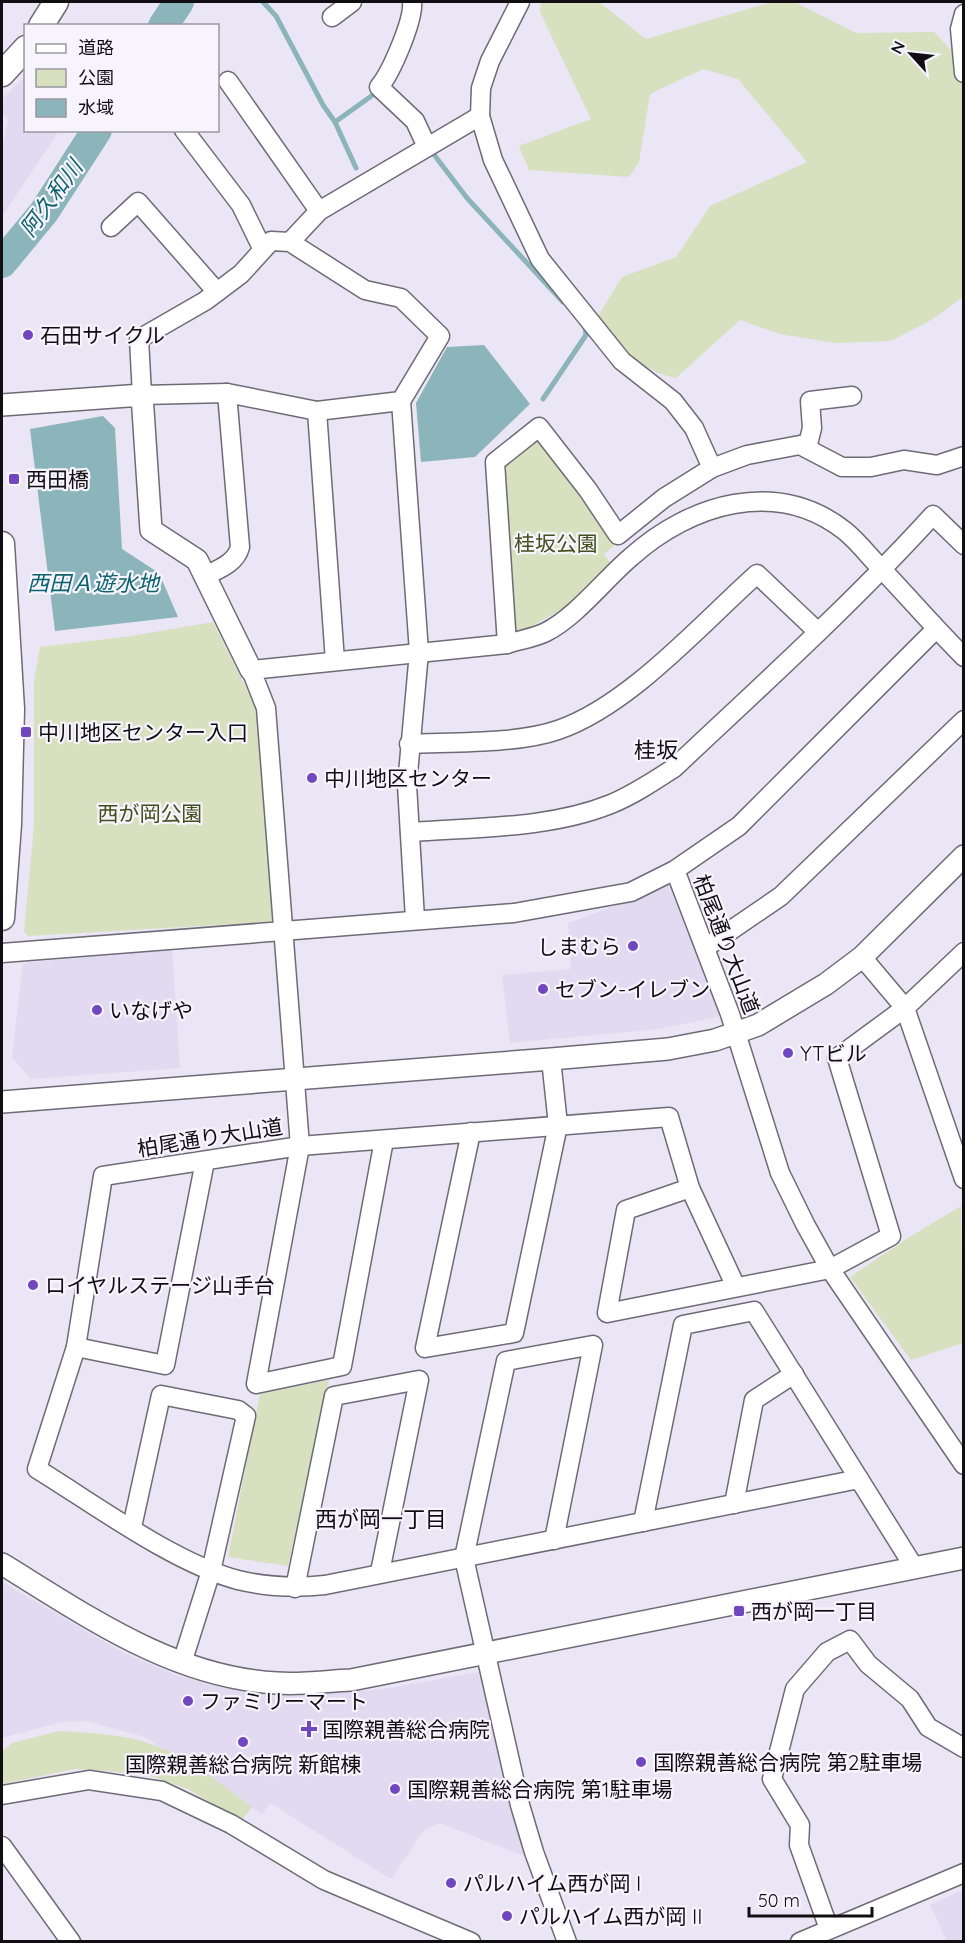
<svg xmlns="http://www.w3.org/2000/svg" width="965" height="1943" font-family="Quicksand,'Noto Sans JP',sans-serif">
	<rect width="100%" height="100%" fill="#ebe6f5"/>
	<g fill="#e1daf0">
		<polygon points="25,76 26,130 59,131 2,216 2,147 8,120 2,111 2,99"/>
		<polygon points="666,882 676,884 720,1013 717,1017 659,1029 510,1043 502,975 571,969 568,923 639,897"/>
		<polygon points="172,949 180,1068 31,1079 12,1057 23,963"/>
		<polygon points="2,1582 122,1652 176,1675 213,1685 292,1696 383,1689 480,1672 484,1673 524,1856 440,1823 423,1831 391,1879 270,1803 262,1814 145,1737 86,1721 62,1722 2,1738"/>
		<polygon points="963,1890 963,1941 947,1941 930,1905"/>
	</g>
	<g fill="#d7e0bf">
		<path d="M541 2H599L646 39 772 2H795L856 33 934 32 953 52 963 85V297L933 319 891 341 835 343 780 334 740 320 676 378C637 370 621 346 598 316L622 277 676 257 710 206 807 162 738 79 703 69 650 94 639 162 629 177 529 170 519 146 591 119 540 12Z"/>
		<polygon points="533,439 541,441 585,497 615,545 604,554 611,564 569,605 520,633 512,626 503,465"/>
		<polygon points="213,622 256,708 274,917 270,922 28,936 24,932 34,826 34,682 40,647 131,636"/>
		<polygon points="961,1206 963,1343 911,1360 850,1277 905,1240"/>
		<polygon points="329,1380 288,1566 228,1557 260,1394"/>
		<path d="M59 1731C92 1733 128 1734 159 1747 193 1761 223 1785 252 1807L241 1821 188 1789 145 1774 75 1769 2 1784V1751L12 1743Z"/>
	</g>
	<g fill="#8bb5bb">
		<polygon points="484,345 530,404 475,457 421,462 416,403 447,347"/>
		<polygon points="103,416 115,428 122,549 159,573 178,617 55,631 30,429"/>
	</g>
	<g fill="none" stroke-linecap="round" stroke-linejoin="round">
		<g stroke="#8bb5bb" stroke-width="5">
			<polyline points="263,2 276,16 323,105 335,122 356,168"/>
			<polyline points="335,122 377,92"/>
			<polyline points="432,152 467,198 563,302"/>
			<polyline points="543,399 586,335 585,327"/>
		</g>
		<g stroke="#8bb5bb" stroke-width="30">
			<polyline points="163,26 179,2"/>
			<polyline points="2,263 44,212 97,130"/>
		</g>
		<g stroke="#6e6a76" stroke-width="21">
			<g id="minor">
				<path d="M412 2C414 20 391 73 379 87L415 121 427 147"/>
				<polyline points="520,2 490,61 481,88 480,116 493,160 540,259 622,361 673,401 694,428 712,468"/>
				<polyline points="964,14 960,29 964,73"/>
				<polyline points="332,17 352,2"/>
				<polyline points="228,81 319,211"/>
				<polyline points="184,130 241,205 262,248"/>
				<polyline points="111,227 138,202 217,292"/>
				<polygon points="271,241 290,242 365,290 401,298 440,336 401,401 317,411 227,393 142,395 139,339 205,301 241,274"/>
				<polyline points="290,242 319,211 480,116"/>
				<polyline points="401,401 419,652 407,785 415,919"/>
				<polyline points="317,411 335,661"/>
				<polyline points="807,448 812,428 810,401 852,396"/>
				<path d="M205 576C219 569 236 563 240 547L227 393"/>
				<polyline points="507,644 495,462 539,427 588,490 618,535 664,498 712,468 747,455 800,445 842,467 871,467 904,460 937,465 964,456"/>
				<path d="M409 744C452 742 518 744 558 730 629 706 701 624 757 574L818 632"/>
				<path d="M410 832C476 827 549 829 611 804 633 795 654 781 674 768 762 685 852 604 933 515L964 545"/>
				<polyline points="675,870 730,1014 780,1173 805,1224 830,1269 964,1465"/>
				<polyline points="705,948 781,896 964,720"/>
				<polyline points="2,953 514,913 631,892 675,870 739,826 936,629"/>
				<polyline points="862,957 905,1008 964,1179"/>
				<polyline points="471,1132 425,1348 514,1333 558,1125 551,1059"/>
				<path d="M384 1140 342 1366 256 1384 300 1146 266 708 251 670 507 644C519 640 534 638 546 632 576 617 605 579 631 557 690 504 777 477 845 531 856 540 865 551 874 561 904 592 933 626 964 657"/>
				<polyline points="690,1188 626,1210 607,1313 830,1269 891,1236 837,1058 905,1008 964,952"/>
				<path d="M736 1287 690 1188 669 1117 300 1146 103 1176 76 1347 37 1469C94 1504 174 1563 238 1580 267 1587 296 1588 325 1585L859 1479"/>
				<polyline points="76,1347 165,1365 205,1161"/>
				<polyline points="734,1504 754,1400 794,1374"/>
				<polyline points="643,1522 683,1325 754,1311 914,1567"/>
				<polyline points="132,1527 161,1395 238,1410 246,1416 211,1571 182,1663"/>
				<polyline points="554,1540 593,1345 506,1361 464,1558 520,1805 534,1852 567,1942"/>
				<polyline points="295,1588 334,1396 419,1380 380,1572"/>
				<polyline points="2,1795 89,1780 162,1791 231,1824 324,1880 471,1942"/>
				<polyline points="2,1846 71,1942"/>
				<polyline points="829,1929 799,1845 800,1825 772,1779 795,1689 827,1652 850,1640 868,1664 910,1699 928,1727 964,1748"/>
				<polyline points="800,1942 964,1873"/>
			</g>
		</g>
		<g stroke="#6e6a76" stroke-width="24">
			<g id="tertiary">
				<polyline points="2,405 142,395 151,530 197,560 251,670"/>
				<polyline points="2,1102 551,1059 668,1049 715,1040 758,1025 826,984 862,957 964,856"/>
				<path d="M2 1564C87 1616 174 1678 277 1683 302 1685 327 1681 351 1680L964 1558"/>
			</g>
		</g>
		<g stroke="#6e6a76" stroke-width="27">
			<g id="secondary">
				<polyline points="41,26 56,2"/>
				<polyline points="2,74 26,48"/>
				<polyline points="2,544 12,709 9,824 2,918"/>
			</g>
		</g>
		<use href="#minor" stroke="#fff" stroke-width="18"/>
		<use href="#tertiary" stroke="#fff" stroke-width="21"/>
		<use href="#secondary" stroke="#fff" stroke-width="24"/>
	</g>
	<g fill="#7147bf" stroke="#f7f4fd" stroke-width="2">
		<circle cx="28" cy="335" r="6"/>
		<rect x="8" y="473" width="12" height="12" rx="3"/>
		<rect x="20" y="726" width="12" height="12" rx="3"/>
		<circle cx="312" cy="778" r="6"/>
		<circle cx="633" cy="946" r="6"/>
		<circle cx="543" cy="989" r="6"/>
		<circle cx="97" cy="1010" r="6"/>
		<circle cx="788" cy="1053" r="6"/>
		<circle cx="33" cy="1285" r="6"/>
		<rect x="733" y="1605" width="12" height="12" rx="3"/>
		<circle cx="188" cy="1701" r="6"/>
		<path d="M306 1720h6v6h6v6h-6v6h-6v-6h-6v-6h6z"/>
		<circle cx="243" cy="1742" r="6"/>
		<circle cx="641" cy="1762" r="6"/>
		<circle cx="395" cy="1789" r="6"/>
		<circle cx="451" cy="1883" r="6"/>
		<circle cx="507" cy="1916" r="6"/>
	</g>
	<g text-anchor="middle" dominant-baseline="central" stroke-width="4.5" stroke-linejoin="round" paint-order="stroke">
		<g font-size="21" fill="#100e13" stroke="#f7f4fd" text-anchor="start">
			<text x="40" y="335">石田サイクル</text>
			<text x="26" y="479">西田橋</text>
			<text x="38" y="732">中川地区センター入口</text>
			<text x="324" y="778">中川地区センター</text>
			<text x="621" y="946" text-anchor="end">しまむら</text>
			<text x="555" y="989">セブン-イレブン</text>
			<text x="109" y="1010">いなげや</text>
			<text x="800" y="1053">YTビル</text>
			<text x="45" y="1285">ロイヤルステージ山手台</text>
			<text x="751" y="1611">西が岡一丁目</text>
			<text x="200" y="1701">ファミリーマート</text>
			<text x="322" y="1729">国際親善総合病院</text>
			<text x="653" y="1762">国際親善総合病院 第2駐車場</text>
			<text x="243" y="1764" text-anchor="middle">国際親善総合病院 新館棟</text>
			<text x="407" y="1789">国際親善総合病院 第1駐車場</text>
			<text x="463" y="1883">パルハイム西が岡 I</text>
			<text x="519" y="1916">パルハイム西が岡 II</text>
		</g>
		<g font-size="21" fill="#444f1c" stroke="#f7f4fd">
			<text x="556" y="543">桂坂公園</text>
			<text x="150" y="813">西が岡公園</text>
		</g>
		<g font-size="21" fill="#100e13" stroke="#f7f4fd">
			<text transform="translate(727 944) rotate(69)">柏尾通り大山道</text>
			<text transform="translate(210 1137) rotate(-9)">柏尾通り大山道</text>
		</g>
		<g font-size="22" font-style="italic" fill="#0c636e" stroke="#f7f4fd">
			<text transform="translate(51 198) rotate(-54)">阿久和川</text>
			<text x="93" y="583">西田Ａ遊水地</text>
		</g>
		<g font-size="22" fill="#100e13" stroke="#f7f4fd">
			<text x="656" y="750">桂坂</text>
			<text x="381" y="1519">西が岡一丁目</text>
		</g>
	</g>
	<rect width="965" height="1943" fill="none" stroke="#100e13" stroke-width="6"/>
	<rect x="24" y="24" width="195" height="108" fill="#f7f4fd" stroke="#9b989f" stroke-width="1.5"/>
	<rect x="36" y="44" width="30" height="9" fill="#ffffff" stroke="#9b989f" stroke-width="1.5"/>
	<text x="78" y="54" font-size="18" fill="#100e13">道路</text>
	<rect x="36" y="69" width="30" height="18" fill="#d7e0bf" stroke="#9b989f" stroke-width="1.5"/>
	<text x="78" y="84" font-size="18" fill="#100e13">公園</text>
	<rect x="36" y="99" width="30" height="18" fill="#8bb5bb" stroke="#9b989f" stroke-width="1.5"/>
	<text x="78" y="114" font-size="18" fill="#100e13">水域</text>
	<g transform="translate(911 54) rotate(297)" stroke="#f7f4fd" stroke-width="4.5" paint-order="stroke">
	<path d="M0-4.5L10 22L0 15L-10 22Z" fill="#100e13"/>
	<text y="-9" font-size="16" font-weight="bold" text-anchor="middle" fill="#100e13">N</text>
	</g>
	<path d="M749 1907v9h123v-9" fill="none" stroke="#100e13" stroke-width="3"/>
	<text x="758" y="1907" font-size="18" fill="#100e13" stroke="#f7f4fd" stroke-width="4.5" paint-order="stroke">50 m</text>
</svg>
